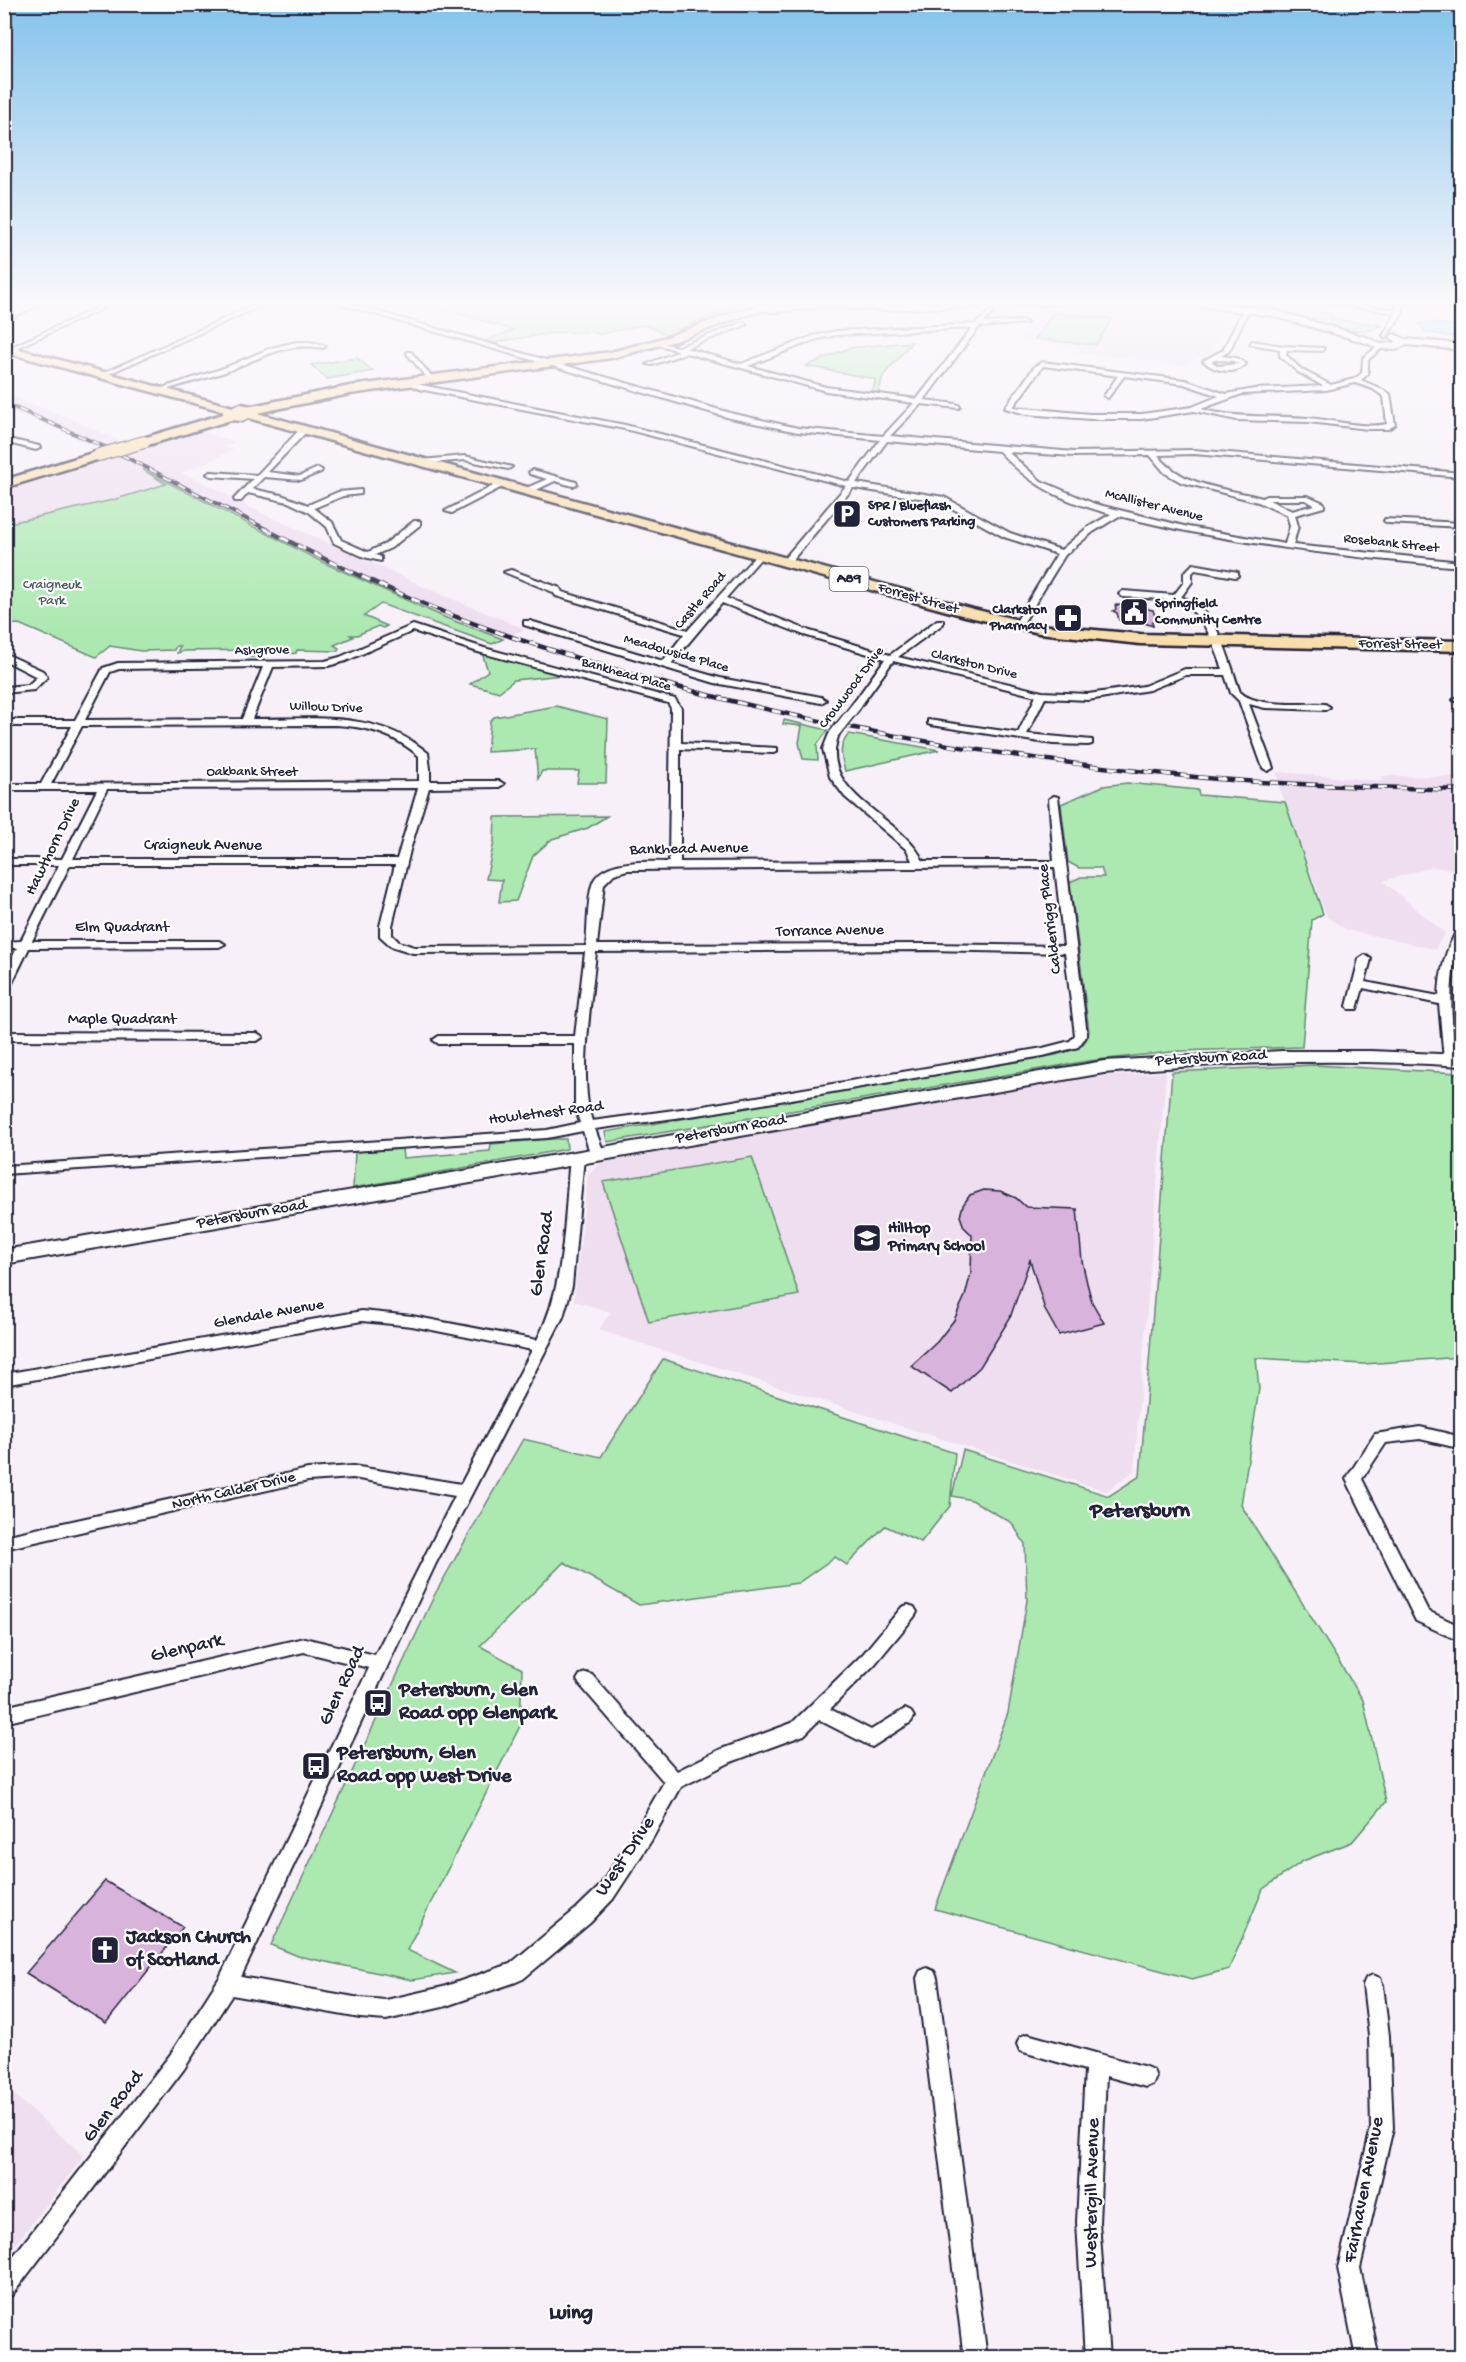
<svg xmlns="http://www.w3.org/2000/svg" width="1466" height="2362" font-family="'Gochi Hand',sans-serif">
	<rect width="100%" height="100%" fill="#f7f0f8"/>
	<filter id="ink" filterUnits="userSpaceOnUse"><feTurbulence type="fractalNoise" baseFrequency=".0167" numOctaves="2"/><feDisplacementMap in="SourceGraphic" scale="12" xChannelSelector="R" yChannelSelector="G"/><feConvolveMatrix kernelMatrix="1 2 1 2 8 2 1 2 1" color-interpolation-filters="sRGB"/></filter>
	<g filter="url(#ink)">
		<g fill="#eedef0">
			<polygon points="1126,304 1206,309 1229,317 1210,353 1182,365 1072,352 1075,346 1018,340 1045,305"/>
			<polygon points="4,394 77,421 125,444 194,430 235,442 223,447 234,450 181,473 214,487 242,504 431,590 525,629 503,639 446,618 264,534 150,473 166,484 113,500 5,524 5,487 103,450 43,423 5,410"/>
			<polygon points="1277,772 1382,781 1382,776 1461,777 1461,875 1453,869 1432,867 1383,881 1445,933 1435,949 1347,930 1327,917 1280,789"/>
			<polygon points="1166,1072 1134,1471 1106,1491 599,1330 611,1312 574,1301 588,1175 601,1163 888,1111 1096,1077"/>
			<polygon points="5,2087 84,2156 5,2258"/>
		</g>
		<g fill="#ace9b0" stroke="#678676" stroke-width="1.5">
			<path d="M415 300H749L667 335 645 325 600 334C578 327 518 338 494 343L486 341 513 330Z"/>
			<polygon points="1208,300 1281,300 1316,309 1321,307 1319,312 1331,314 1331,319 1381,325 1372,330 1353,331 1260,307"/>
			<polygon points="1053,313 1112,319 1096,345 1035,339"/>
			<polygon points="912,342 883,376 878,395 870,393 874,388 875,379 806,366 849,348"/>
			<polygon points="357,358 373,371 327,379 311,365"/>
			<polygon points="142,469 320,561 446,618 503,639 492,644 381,604 364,616 387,626 383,628 378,626 357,635 350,635 353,637 334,645 339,648 338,651 297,650 296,653 287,654 288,650 257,650 255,657 250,657 252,650 184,651 177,653 180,646 176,646 174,650 141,651 110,646 96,657 19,624 5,625 5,524 113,500 166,484"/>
			<polygon points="481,650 573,674 514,680 499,692 470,684 488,671"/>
			<polygon points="556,706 608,719 606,783 577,783 579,771 542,771 538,779 535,749 487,752 490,721 494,717"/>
			<polygon points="784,720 828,730 817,745 818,760 803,759 799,743 802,726 783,724"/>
			<path d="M849 734 939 750 845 771C841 756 838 747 849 734Z"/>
			<path d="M1127 783 1198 790 1199 795 1285 802 1323 914 1312 920 1302 1047 1180 1051 1088 1061 607 1142 605 1132 1056 1055C1071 1050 1087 1049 1089 1031L1070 882 1081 877H1104L1101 868H1079L1068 862 1061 804 1103 786Z"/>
			<polygon points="607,816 588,828 552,839 533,856 516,901 499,902 502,880 486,879 494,842 495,817"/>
			<polygon points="1314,1065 1459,1073 1461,1076 1461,1357 1364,1364 1256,1358 1259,1389 1241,1505 1363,1700 1386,1802 1352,1842 1303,1861 1263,1889 1229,1969 1192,1979 935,1909 1008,1713 1027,1600 1025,1544 1012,1523 972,1500 952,1496 963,1450 1109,1496 1140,1476 1172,1072"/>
			<polygon points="548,1139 566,1139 567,1149 353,1188 355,1152 402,1149 403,1158 490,1151 491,1144"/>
			<polygon points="752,1157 799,1295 649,1322 603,1182"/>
			<polygon points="663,1359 955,1453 950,1506 921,1542 885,1526 847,1565 835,1557 798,1583 639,1605 564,1562 480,1646 522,1669 520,1726 407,1950 455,1973 412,1980 298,1956 271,1945 435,1594 523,1439 601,1457"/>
		</g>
		<polygon fill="#8ed9ef" stroke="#6390a7" stroke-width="1.5" points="1426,322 1461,326 1461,338 1425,332 1419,324"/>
		<g fill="#d8b3dc" stroke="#22223b" stroke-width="1.5">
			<polygon points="1115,605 1147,606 1148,609 1153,610 1156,619 1152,622 1153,626 1136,620 1119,620 1117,613 1113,611 1116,609"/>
			<polygon points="984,1190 1000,1191 1016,1198 1026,1207 1077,1209 1082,1261 1087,1283 1092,1302 1104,1323 1059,1335 1045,1310 1030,1260 1010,1318 980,1367 952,1393 911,1366 937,1342 954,1320 965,1296 971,1273 972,1235 964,1227 960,1216 963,1205 970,1195"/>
			<polygon points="105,1881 183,1927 106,2023 26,1973"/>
		</g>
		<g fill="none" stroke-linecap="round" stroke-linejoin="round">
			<g stroke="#22223b" stroke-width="4">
				<g id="street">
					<polygon points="266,300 274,300 106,375 101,374"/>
					<path d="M327 300H337L734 414 798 428 883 436 914 403 826 391 686 353 652 365 647 364 679 351 656 344V342L678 347 744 322 746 325 686 348 741 364 813 336 837 331 976 324 991 310 994 312 983 323 1024 321 1027 323 979 327 924 400 956 404 960 406 959 408 921 404 890 436 1074 452 1194 450 1462 473V477L1194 454 1158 455C1182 487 1226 488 1262 498L1266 496H1308L1324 503V507L1295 515 1298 526 1293 545 1462 562V567C1346 557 1232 544 1119 516L1093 532 1065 555 1022 625 1018 628 1014 625 1057 554 1004 537 939 501 853 488 789 564H783V560L846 486 625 429 419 389 404 382 407 380 421 385 625 425 849 482 880 440 798 432 730 418ZM972 328 917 399 826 387 748 366 817 339 837 335ZM887 441 999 451C1033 488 1063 501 1111 514L1087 528 1061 550 1010 533 944 497 856 483ZM1008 452 1074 456 1150 455 1165 473 1181 482 1258 502 1287 515 1290 526 1285 544 1188 527 1095 504 1041 481ZM1269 500H1306L1314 505 1292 511Z"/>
					<polygon points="1307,300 1324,300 1397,310 1397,305 1400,303 1403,305 1403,312 1386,338 1383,336 1396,313"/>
					<polygon points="1399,300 1462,300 1462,303 1401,303"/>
					<path d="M1247 306 1250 308 1229 351 1221 356 1237 358 1246 364C1234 376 1214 371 1203 361L1223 350 1244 308ZM1215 360 1233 361 1239 364 1218 366 1211 361Z"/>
					<polygon points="99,307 104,308 12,350 7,349"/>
					<path d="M1252 341 1284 346 1324 348 1322 351 1287 350 1286 355 1302 370 1331 385 1354 379 1362 373 1363 358 1378 346H1382V348L1368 360V374L1361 380 1377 387 1390 394 1395 425 1388 429H1368L1309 422 1237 420 1194 411 1142 419H1090L1026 414 1005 408 1035 366 1042 362 1185 380 1226 394 1255 389 1323 386 1298 372 1280 356V349L1250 344ZM1043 366 1118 376 1104 396 1108 398 1124 376 1184 384 1219 396 1192 407 1142 414H1090L1013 407ZM1355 383 1373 389 1384 397 1387 424C1362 429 1334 420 1308 418 1272 415 1236 419 1201 409L1242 394 1326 390Z"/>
					<path d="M297 342H310L326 346 323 348C286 341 259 359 225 372 204 379 183 384 162 391L156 390 224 368 271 348Z"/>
					<polygon points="407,352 411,352 433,378 433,380 429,380 407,354"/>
					<polygon points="302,427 309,429 268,472 300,476 318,468 322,470 321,472 301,480 264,477 252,489 281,495 308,505 338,492 361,490 361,494 343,496 314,508 332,522 341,540 368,552 385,544 414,521 420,521 420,525 391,548 375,555 381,557 381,561 364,557 334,543 327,527 309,512 288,502 248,493 241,501 235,501 234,499 253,479 211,476 207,474 211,472 257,475"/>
					<polygon points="4,438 39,446 40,448 36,450 4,442"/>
					<polygon points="465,456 512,467 508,469 465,460 421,464 417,462 421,460"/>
					<polygon points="533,470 576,482 577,484 573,486 555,481 530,493 524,493 524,489 547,479 530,474 529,472"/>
					<polygon points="499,483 506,485 452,513 445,511"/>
					<polygon points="1385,519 1462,523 1462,527 1388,523 1384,521"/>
					<path d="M759 552 763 555 762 557 726 598 810 631 890 655 937 620H943V624L898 657 1042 692 1088 694 1144 686 1185 669H1223C1200 604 1191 599 1123 597L1119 594 1123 591 1174 595 1184 582V573L1193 564 1238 572V576L1235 577 1195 570 1192 573V582L1181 597C1219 609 1228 659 1240 692 1256 708 1303 703 1325 704L1330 707 1325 710 1265 708 1249 704 1273 768 1268 771 1263 768 1239 701 1231 693 1225 675H1186L1149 690 1088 700 1045 698 1027 734 1092 740V744L1088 745 1053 744 931 725 928 724V720L1018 733 1036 696 893 661 860 707H854L852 705 885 659 804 635 722 603 671 664 720 678 821 697 826 700 821 703 715 683 524 625V621H530L663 661 684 634 556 596 553 592 504 572 511 570 560 588 562 592 688 630Z"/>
					<path d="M413 625 484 648 675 699 681 708V743L777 748V752L773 753 680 749V862L912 861 907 850 845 797 830 777 823 749 829 734 834 731 839 734C815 794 903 816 923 861H1054L1049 799 1054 796 1058 797 1087 1035 1078 1047 1043 1056 704 1114 595 1129 604 1153 597 1157 590 1153 583 1131 547 1138 4 1174V1166L547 1130 580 1123 575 1107V1044H439L433 1040 439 1036H575L585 952 413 953 391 946 380 936V926L395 865H70L32 941H219L225 944 219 947 29 948 10 987 4 990V974L17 948H4V942L21 941 59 865H4V859H62L97 790H4V784H41L72 726H4V720H75L103 668 118 663 325 661 340 657ZM413 631 478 652 668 703 671 708 669 862C647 862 600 858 592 885 587 903 588 926 586 946L414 947 399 942 392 935V926L410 850 429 788 499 787 504 784 499 781H430V769L428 753C378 710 313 719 252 719L273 667 328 666 346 661ZM263 667 242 719 85 720 110 672 119 669ZM336 725C368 727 394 734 419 756V781L51 784 82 726ZM418 788 397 859H73L107 789ZM1055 867 1064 946 928 944 597 945 604 884 614 874 627 870ZM928 950 1065 953 1075 1035 1070 1041 1043 1048 704 1106 592 1121C578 1079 592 998 596 952Z"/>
					<polygon points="4,653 43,671 47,677 34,690 4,693 4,687 28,685 37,677 4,660"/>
					<polygon points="1458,697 1462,697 1462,703 1453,700"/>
					<path d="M1462 928C1462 944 1455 958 1453 974 1449 1003 1453 1032 1456 1060L1454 1063H1446L1444 1060 1439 1004 1363 988 1357 1009H1349L1347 1006 1359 959 1365 955 1371 959 1365 982 1439 996C1440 972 1445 950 1458 929Z"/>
					<polygon points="4,1032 257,1033 263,1037 257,1041 4,1040"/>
					<path d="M577 1153 584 1157 572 1286 563 1317 436 1563 241 1977 360 1998 386 2000 443 1987 510 1964 576 1909 599 1887 637 1829 664 1782 580 1685 577 1680 580 1675 586 1673 592 1675 677 1771 719 1750 792 1723 863 1654 902 1607 908 1605 914 1607 917 1612 914 1617 875 1664 830 1709 871 1730 905 1709 911 1712 914 1717 911 1722 872 1747 819 1720 804 1735 731 1762 681 1787 651 1841 613 1899 590 1923 523 1979 516 1982 443 2007 386 2020 360 2018 232 1995 184 2069 12 2295 4 2298V2268L170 2055 220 1977 369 1668 304 1652 4 1723V1707L304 1638 375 1655 455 1496 353 1478 308 1481 4 1549V1536L308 1469 353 1466 461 1484 532 1350 412 1326 362 1321 4 1385V1374L362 1311 412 1316 537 1340C566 1284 564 1219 570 1157Z"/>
					<polygon points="1420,1427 1462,1437 1462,1449 1420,1439 1386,1443 1362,1479 1428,1611 1462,1627 1462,1642 1416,1621 1346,1479 1375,1434"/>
					<polygon points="927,1968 934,1971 937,1978 987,2358 964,2358 917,1978 920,1971"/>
					<polygon points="1373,1975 1380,1978 1383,1985 1389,2036 1393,2128 1360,2268 1379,2358 1356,2358 1338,2268 1371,2128 1369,2036 1363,1985 1366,1978"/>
					<polygon points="1027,2034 1146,2067 1153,2070 1156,2077 1153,2084 1146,2087 1106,2076 1099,2222 1109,2358 1085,2358 1077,2222 1085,2070 1020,2051 1017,2044 1020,2037"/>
				</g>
			</g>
			<g stroke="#22223b" stroke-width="4">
				<g id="secondary">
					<polygon points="38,300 51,300 4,321 4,314"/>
					<polygon points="1009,300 1096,300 1091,303 880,310 820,307 815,304 820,301 880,304"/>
					<polygon points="1168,300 1194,300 1274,310 1369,338 1381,344 1397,342 1389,337 1394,334 1406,339 1462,344 1462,350 1406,345 1396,350 1380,349 1363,342 1273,316 1173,303"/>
					<path d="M1282 1051H1371L1462 1055V1066C1342 1058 1223 1062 1104 1073L4 1264V1250L1104 1061Z"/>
				</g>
			</g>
			<g stroke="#22223b" stroke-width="5">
				<g id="primary">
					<polygon points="782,300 791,300 791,304 828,300 816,308 771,312 767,310 746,315 675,341 612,358 350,394 257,413 973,609 1039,625 1140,634 1462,641 1462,651 1140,644 1039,633 965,616 248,418 242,421 231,420 148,445 140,445 138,442 140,439 223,414 223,411 4,352 4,345 233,407 241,404 252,406 350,386 611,352 667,337 738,311"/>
					<polygon points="99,451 103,452 105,455 103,458 4,488 4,480"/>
				</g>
			</g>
			<use href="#street" fill="#fff" fill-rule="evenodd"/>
			<use href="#secondary" fill="#fff" fill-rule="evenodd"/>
			<use href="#primary" fill="#f9deab" fill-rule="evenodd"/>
			<g stroke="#22223b" stroke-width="4">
				<polyline id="rail-far1" points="4,403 112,450 268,530"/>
			</g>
			<g stroke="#22223b" stroke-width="4.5">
				<path id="rail" d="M265 529C317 556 369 581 422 603 483 629 547 649 610 668 801 725 997 758 1195 777 1284 785 1373 787 1462 790"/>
			</g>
			<use href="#rail-far1" stroke="#fff" stroke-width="2" stroke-dasharray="8" stroke-linecap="butt"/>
			<use href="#rail" stroke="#fff" stroke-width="3" stroke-dasharray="9" stroke-linecap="butt"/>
			<g stroke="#22223b" stroke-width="12" stroke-linecap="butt">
				<polyline id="street-bridge" points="834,734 857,705"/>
			</g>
			<g stroke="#22223b" stroke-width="14" stroke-linecap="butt">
				<polyline id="primary-bridge" points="99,455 144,442"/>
			</g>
			<use href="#street-bridge" stroke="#fff" stroke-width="9"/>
			<use href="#primary-bridge" stroke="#f9deab" stroke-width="12"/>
		</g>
	</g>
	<linearGradient id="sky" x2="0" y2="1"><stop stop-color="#84c3eb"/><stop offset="0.48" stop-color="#fbf8fc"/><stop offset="1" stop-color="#fbf8fc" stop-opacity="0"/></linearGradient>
	<rect width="1466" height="631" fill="url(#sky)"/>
	<defs>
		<g id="parking-square" transform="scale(1.5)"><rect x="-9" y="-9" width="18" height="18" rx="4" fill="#22223b" stroke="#fff"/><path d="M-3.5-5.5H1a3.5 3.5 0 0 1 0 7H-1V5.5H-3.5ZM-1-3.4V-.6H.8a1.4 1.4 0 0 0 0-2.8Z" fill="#fff"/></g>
		<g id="civic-square" transform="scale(1.5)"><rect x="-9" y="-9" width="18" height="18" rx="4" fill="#22223b" stroke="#fff"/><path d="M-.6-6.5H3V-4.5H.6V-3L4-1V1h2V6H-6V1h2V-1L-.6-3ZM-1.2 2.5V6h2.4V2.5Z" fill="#fff"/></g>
		<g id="pharmacy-square" transform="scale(1.5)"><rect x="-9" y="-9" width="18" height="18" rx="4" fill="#22223b" stroke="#fff"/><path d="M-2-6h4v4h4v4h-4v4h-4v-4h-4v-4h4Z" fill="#fff"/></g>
		<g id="school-square" transform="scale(1.5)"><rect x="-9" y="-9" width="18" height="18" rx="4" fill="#22223b" stroke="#fff"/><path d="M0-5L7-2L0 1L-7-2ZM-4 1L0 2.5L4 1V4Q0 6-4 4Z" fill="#fff"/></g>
		<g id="bus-square" transform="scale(1.5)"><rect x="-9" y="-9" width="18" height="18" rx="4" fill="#22223b" stroke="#fff"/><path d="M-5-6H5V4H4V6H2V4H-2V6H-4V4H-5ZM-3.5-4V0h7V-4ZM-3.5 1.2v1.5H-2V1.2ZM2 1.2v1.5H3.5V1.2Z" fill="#fff"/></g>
		<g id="church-square" transform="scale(1.5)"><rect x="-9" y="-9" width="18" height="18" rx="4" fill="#22223b" stroke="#fff"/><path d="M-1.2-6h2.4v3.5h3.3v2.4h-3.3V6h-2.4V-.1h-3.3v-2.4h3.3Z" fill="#fff"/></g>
	</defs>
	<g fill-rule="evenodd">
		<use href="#parking-square" x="847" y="514"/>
		<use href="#civic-square" x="1134" y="612"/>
		<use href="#pharmacy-square" x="1068" y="618"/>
		<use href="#school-square" x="867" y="1238"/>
		<use href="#bus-square" x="378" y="1703"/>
		<use href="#bus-square" x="316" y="1766"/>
		<use href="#church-square" x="105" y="1950"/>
	</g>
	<g text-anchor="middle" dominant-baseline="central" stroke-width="4.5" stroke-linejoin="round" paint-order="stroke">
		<g font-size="14" font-weight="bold" fill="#22223b" stroke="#fff" text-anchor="start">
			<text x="868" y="506">SPR / Blueflash<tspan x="868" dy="16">Customers Parking</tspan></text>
			<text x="1155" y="604">Springfield<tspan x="1155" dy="16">Community Centre</tspan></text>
			<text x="1047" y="610" text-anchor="end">Clarkston<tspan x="1047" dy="16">Pharmacy</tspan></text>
		</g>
		<g font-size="14" fill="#22223b" stroke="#fff">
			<text transform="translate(1154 506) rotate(14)">McAllister Avenue</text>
			<text transform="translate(1391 544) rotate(6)">Rosebank Street</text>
			<text transform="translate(918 599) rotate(16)">Forrest Street</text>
			<text transform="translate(701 601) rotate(-49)">Castle Road</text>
			<text transform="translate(1400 645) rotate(1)">Forrest Street</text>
			<text transform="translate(262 651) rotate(-1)">Ashgrove</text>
			<text transform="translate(676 654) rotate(16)">Meadowside Place</text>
			<text transform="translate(974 665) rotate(14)">Clarkston Drive</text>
			<text transform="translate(626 675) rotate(16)">Bankhead Place</text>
			<text transform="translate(852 688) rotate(-53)">Crowwood Drive</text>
			<text transform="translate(326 708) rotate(2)">Willow Drive</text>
			<text x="252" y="772">Oakbank Street</text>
		</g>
		<g font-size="14" fill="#4b5e5e" stroke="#fff">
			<text x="52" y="585">Craigneuk<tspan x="52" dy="16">Park</tspan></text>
		</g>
		<rect fill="#fff" stroke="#646476" stroke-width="1.5" x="829.5" y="567" width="39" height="24" rx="4.5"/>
		<g font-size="15" font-weight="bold" fill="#22223b">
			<text x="849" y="579">A89</text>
		</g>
		<g font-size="16" fill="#22223b" stroke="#fff">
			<text x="203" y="846">Craigneuk Avenue</text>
			<text transform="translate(54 847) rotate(-64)">Hawthorn Drive</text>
			<text transform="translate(689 850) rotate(-1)">Bankhead Avenue</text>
			<text transform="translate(1051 919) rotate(-97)">Calderrigg Place</text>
			<text x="122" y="928">Elm Quadrant</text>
			<text transform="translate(830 932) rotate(-1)">Torrance Avenue</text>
			<text x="122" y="1020">Maple Quadrant</text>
			<text transform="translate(1211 1059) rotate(-3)">Petersburn Road</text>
			<text transform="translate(546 1114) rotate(-7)">Howletnest Road</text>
			<text transform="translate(731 1130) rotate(-10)">Petersburn Road</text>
			<text transform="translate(252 1215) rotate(-10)">Petersburn Road</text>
			<text transform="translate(269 1315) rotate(-10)">Glendale Avenue</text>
			<text transform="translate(234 1492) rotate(-13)">North Calder Drive</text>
		</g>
		<g font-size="16" font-weight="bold" fill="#22223b" stroke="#fff" text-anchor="start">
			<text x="888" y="1229">Hilltop<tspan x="888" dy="18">Primary School</tspan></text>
		</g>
		<g font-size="20" fill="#22223b" stroke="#fff">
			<text transform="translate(543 1254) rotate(-82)">Glen Road</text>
			<text transform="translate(187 1649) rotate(-13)">Glenpark</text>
			<text transform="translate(343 1686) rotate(-65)">Glen Road</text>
			<text transform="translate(626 1857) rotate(-56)">West Drive</text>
			<text transform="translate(114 2107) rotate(-52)">Glen Road</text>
			<text transform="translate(1365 2190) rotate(-79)">Fairhaven Avenue</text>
			<text transform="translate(1093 2193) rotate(-89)">Westergill Avenue</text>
		</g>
		<g font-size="20" font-weight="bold" fill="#22223b" stroke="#fff" text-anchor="start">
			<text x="399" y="1691">Petersburn, Glen<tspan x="399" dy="23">Road opp Glenpark</tspan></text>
			<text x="337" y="1754">Petersburn, Glen<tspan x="337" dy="23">Road opp West Drive</tspan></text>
			<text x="126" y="1938">Jackson Church<tspan x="126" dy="23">of Scotland</tspan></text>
		</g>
		<g font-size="21" font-weight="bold" fill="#22223b" stroke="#fff">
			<text x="571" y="2314">Luing</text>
		</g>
		<g font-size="22" font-weight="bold" fill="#22223b" stroke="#fff">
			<text x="1140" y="1512">Petersburn</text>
		</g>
	</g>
	<rect width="1466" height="2362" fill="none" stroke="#fff" stroke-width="24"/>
	<rect x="12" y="12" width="1442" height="2338" fill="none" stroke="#22223b" stroke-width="2" filter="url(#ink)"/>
</svg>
